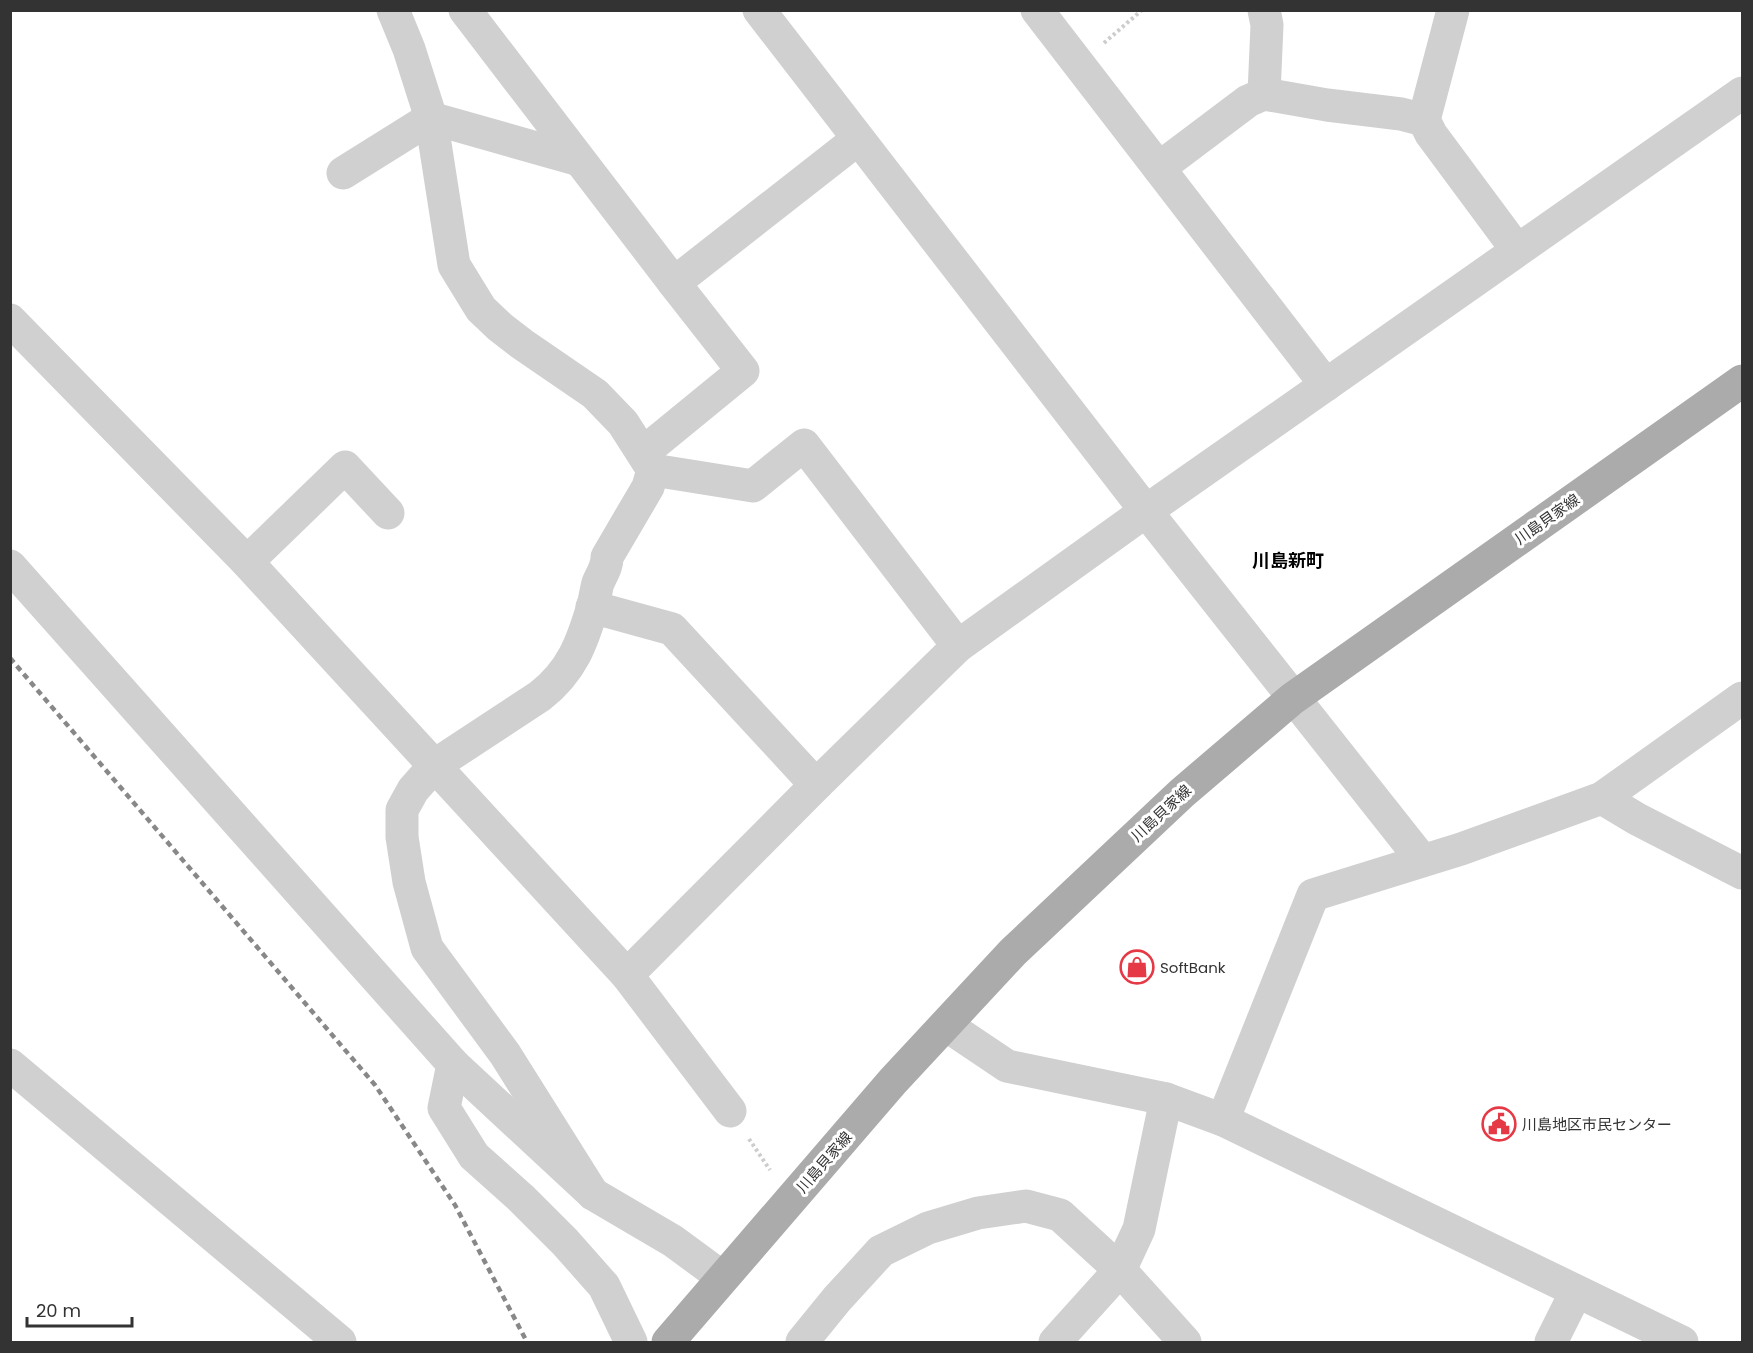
<svg xmlns="http://www.w3.org/2000/svg" width="1753" height="1353" font-family="Poppins,'Noto Sans JP',sans-serif">
	<rect width="100%" height="100%" fill="#fff"/>
	<g fill="none" stroke-linecap="round" stroke-linejoin="round">
		<g stroke="#cdcdcd" stroke-width="4" stroke-dasharray="3 3" stroke-linecap="butt">
			<polyline points="1104,43 1142,10"/>
			<polyline points="749,1139 770,1170"/>
		</g>
		<g stroke="#d0d0d0" stroke-width="33">
			<path d="M393 10 409 49 431 118 454 265 481 309 500 327 522 344 595 394 623 423 653 470 648 487 607 557C607 568 602 573 598 583 596 590 595 598 593 606 582 643 572 671 540 696L435 765 413 790 402 810V837L409 882 427 948 505 1054 593 1194"/>
			<polyline points="465,10 674,283 858,139"/>
			<polyline points="759,10 1146,511 1422,860"/>
			<polyline points="1037,10 1326,385"/>
			<polyline points="1453,10 1424,120 1431,134 1517,250"/>
			<polyline points="1264,94 1267,25 1264,10"/>
			<polyline points="1159,168 1248,101 1264,94 1327,105 1401,114 1424,120"/>
			<polyline points="343,173 431,118 579,160"/>
			<polyline points="10,320 247,562 627,975 730,1111"/>
			<polyline points="644,452 743,371 674,283"/>
			<polyline points="653,470 753,486 804,445 958,646"/>
			<polyline points="247,562 345,467 388,513"/>
			<polyline points="10,566 453,1064 593,1194 673,1241 722,1277"/>
			<polyline points="592,607 672,629 816,785"/>
			<polyline points="1602,798 1637,819 1742,873"/>
			<polyline points="627,975 816,785 958,646 1146,511 1742,93"/>
			<polyline points="946,1025 1007,1066 1166,1099 1223,1120 1682,1342"/>
			<polyline points="453,1064 444,1108 474,1156 521,1198 565,1242 604,1286 631,1342"/>
			<polyline points="10,1065 340,1342"/>
			<polyline points="1223,1120 1313,895 1461,849 1602,798 1742,698"/>
			<polyline points="802,1342 837,1299 881,1251 928,1228 978,1213 1026,1206 1060,1215 1120,1270 1185,1342"/>
			<polyline points="1055,1342 1120,1270 1139,1229 1166,1099"/>
			<polyline points="1551,1342 1576,1292"/>
		</g>
		<polyline stroke="#ababab" stroke-width="33" points="668,1342 893,1081 1013,952 1182,793 1292,699 1742,381"/>
		<polyline stroke="#888" stroke-width="4.5" stroke-dasharray="6 4.5" stroke-linecap="butt" points="10,658 375,1085 455,1205 527,1342"/>
	</g>
	<defs>
		<g id="shop-ring" transform="scale(1.725)"><circle r="9.5" fill="#fff" stroke="#e63946" stroke-width="1.5"/><path d="M-5-2.5h2.3a2.7 3.5 0 0 1 5.4 0H5L5.5 6h-11ZM-1.5-2.5h3a1.5 2.3 0 0 0-3 0Z" fill="#e63946"/></g>
		<g id="civic-ring" transform="scale(1.725)"><circle r="9.5" fill="#fff" stroke="#e63946" stroke-width="1.5"/><path d="M-.6-6.5H3V-4.5H.6V-3L4-1V1h2V6H-6V1h2V-1L-.6-3ZM-1.2 2.5V6h2.4V2.5Z" fill="#e63946"/></g>
	</defs>
	<g fill-rule="evenodd">
		<use href="#shop-ring" x="1137" y="967"/>
		<use href="#civic-ring" x="1499" y="1124"/>
	</g>
	<g text-anchor="middle" dominant-baseline="central" stroke-width="6" stroke-linejoin="round" paint-order="stroke">
		<g font-size="15" fill="#333" stroke="#fff">
			<text transform="translate(1547 519) rotate(-35)">川島貝家線</text>
			<text transform="translate(1161 813) rotate(-43)">川島貝家線</text>
			<text transform="translate(824 1162) rotate(-49)">川島貝家線</text>
		</g>
		<g font-size="15" fill="#333" stroke="#fff" text-anchor="start">
			<text x="1160" y="967">SoftBank</text>
			<text x="1522" y="1124">川島地区市民センター</text>
		</g>
		<g font-size="18" font-weight="bold" fill="#000" stroke="#fff">
			<text x="1288" y="560">川島新町</text>
		</g>
	</g>
	<rect width="1753" height="1353" fill="none" stroke="#333333" stroke-width="24"/>
	<path d="M27 1317v9h105v-9" fill="none" stroke="#333333" stroke-width="3"/>
	<text x="36" y="1317" font-size="18" fill="#333333" stroke="#ffffff" stroke-width="4.5" paint-order="stroke">20 m</text>
</svg>
